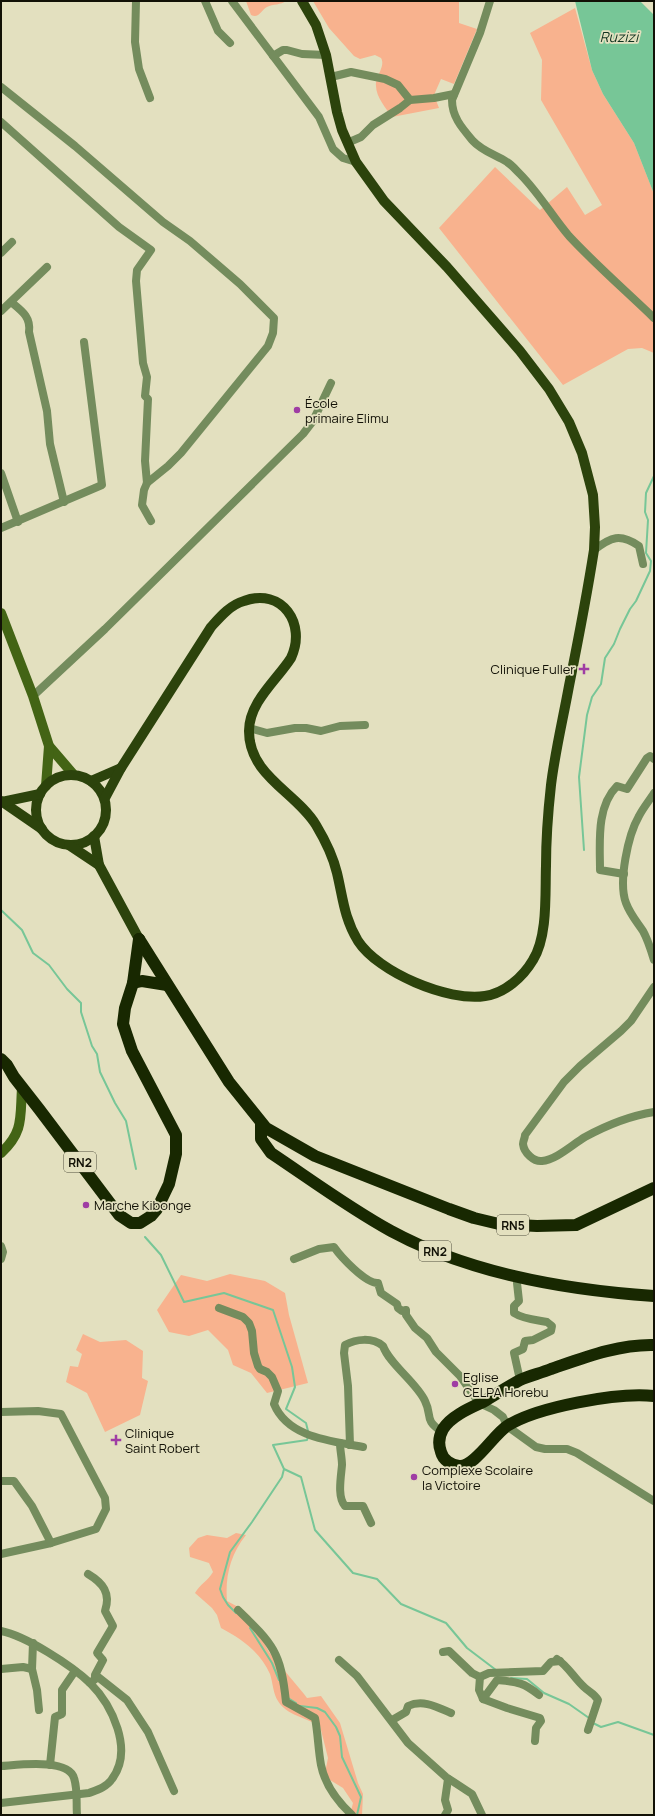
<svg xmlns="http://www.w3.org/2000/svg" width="655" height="1816" font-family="Manrope,sans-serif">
	<rect width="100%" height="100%" fill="#e3e0bf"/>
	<g fill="#f8b28e">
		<path d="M246 1H286C281 5 273 4 267 7 261 10 259 19 251 15Z"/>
		<path d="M313 1H459V23L477 29 454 84 441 79 434 95 439 108 392 117C386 108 376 97 376 86 375 77 386 66 381 58L375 55 360 59 354 56 329 28Z"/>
		<polygon points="575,8 592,70 603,94 634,143 654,194 654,353 642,348 628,349 563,385 439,228 495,167 540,210 567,187 585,215 602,205 541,100 542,60 530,33"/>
		<polygon points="230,1274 265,1281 285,1293 289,1315 308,1383 267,1393 251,1373 233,1365 228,1350 208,1330 189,1336 169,1332 157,1310 181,1275 207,1281"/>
		<polygon points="83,1334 100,1342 126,1340 143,1351 142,1378 148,1381 140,1415 105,1432 87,1393 66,1382 70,1366 78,1367 82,1354 76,1350"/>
		<path d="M236 1533 246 1535C230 1555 225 1577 227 1601L242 1609 250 1616 269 1652 304 1694 307 1698 321 1696 340 1723 358 1783 363 1794 362 1815H350L353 1803 343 1788 330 1780 325 1773 328 1758 320 1726C307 1718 286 1715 278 1701 273 1694 273 1683 270 1674 260 1652 242 1639 221 1628L217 1615 212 1608 195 1593C200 1584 208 1581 213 1572L209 1563 190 1557 189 1548 198 1538 207 1535 227 1538Z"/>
	</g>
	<polygon fill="#77c697" points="575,1 640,1 654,15 654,194 634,143 603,94 592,70"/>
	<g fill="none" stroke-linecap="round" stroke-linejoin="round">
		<g stroke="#77c697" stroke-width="2">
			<polyline points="584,850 579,777 587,715 592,697 601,684 605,658 614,644 620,629 630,609 636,601 650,571 651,561 646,553 648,520 645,512 646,493 654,476"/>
			<polyline points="1,910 22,930 33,953 49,965 67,989 81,1003 81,1012 92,1046 97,1054 100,1072 115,1103 126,1121 136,1169"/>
			<polyline points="145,1237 161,1255 184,1302 224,1293 273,1310 292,1367 295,1387 286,1409 306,1423 308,1431"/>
			<polyline points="308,1437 307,1440 273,1445 284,1469 301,1477 315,1530 353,1573 377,1579 401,1604 446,1623 467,1648 496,1670"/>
			<polyline points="236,1613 228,1605 223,1597 220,1589 230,1552 252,1522 282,1477 284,1469"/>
			<polyline points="250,1628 272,1663 279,1680"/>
			<polyline points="511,1678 527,1679 544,1693 569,1704 589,1718"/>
			<polyline points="288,1698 296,1703"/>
			<polyline points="300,1706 317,1708 325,1712 336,1727 340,1736 342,1757 361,1797 357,1815"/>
			<polyline points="593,1723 601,1727 618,1722 654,1735"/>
		</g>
		<g stroke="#748c5d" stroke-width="8">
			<polyline points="136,1 135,42 139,69 150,98"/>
			<polyline points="205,1 218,31 230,43"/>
			<polyline points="232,1 319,117 333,149 343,158 356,162"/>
			<path d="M490 1 480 33 452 100C452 117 462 128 473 141 482 151 496 155 507 162 512 165 516 170 520 174 539 193 552 216 569 236 596 265 626 291 654 318"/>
			<polyline points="273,56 283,50 287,50 302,54 326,55"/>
			<polyline points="331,77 351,72 385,79 398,85 410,100"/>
			<polyline points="1,87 75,146 163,222 190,241 240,284 274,318 273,333 268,346 181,453 168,466 147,483"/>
			<polyline points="1,122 119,227 151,250 137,270 136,281 143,363 147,377 145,396 148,399 145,461 147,483 144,490 142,505 151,521"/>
			<polyline points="347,143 361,137 373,125 400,108 410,100 434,98 454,94"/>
			<polyline points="1,253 12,242"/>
			<path d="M11 302C22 311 31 317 29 332L47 411 50 444 64 502"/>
			<polyline points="1,311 47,267"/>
			<polyline points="1,473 18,522"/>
			<polyline points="1,528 102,485 84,342"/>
			<path d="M594 550C611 537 620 533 639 546L643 564"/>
			<polyline points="33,696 105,629 303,434 313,421 331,383"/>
			<polyline points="249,728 267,733 295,728 306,728 321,731 340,726 365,725"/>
			<path d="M654 793C649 801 643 808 639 816 628 835 618 882 626 903 630 914 637 922 643 931 648 940 651 950 654 960"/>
			<path d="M624 874 600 870C600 843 596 807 617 786L627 789 647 758 650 756 654 759"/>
			<path d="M654 987 631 1021 621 1031 580 1066 564 1082 525 1135C525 1138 523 1141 523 1144 524 1153 534 1162 542 1161 556 1160 573 1144 585 1137 607 1125 629 1116 654 1112"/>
			<polyline points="1,1246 3,1252 1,1259"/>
			<path d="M294 1259 319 1249 334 1247C341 1257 366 1284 378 1283L381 1293 397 1304 398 1308 402 1311 406 1310V1315L415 1328 427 1338 436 1352 460 1376 479 1403 494 1410 503 1417 507 1426 536 1447 545 1449H567L577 1453 654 1501"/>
			<path d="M519 1277 517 1283 519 1301 514 1306V1313C523 1319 537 1320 547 1322L552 1326 551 1331 533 1340 525 1341 523 1349 514 1353 520 1380"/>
			<path d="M219 1308 243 1317 249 1323 252 1331 254 1353 258 1366 260 1369 267 1372 272 1377 278 1391 274 1404C288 1438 332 1441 363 1447"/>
			<polyline points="1,1412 38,1411 61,1414 105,1498 106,1509 96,1529 51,1543 1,1554"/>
			<path d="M340 1443C340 1450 342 1458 342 1465 341 1477 337 1497 345 1506H363L371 1523"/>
			<path d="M350 1445 348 1386 344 1353 345 1345C356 1339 372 1337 383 1346 390 1365 416 1382 425 1401 433 1417 423 1419 442 1432"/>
			<polyline points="1,1481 14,1481 32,1506 51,1543"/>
			<path d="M88 1574C103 1583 111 1593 105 1611L113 1626 97 1653 103 1660 95 1675V1678"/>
			<path d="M238 1610C273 1644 281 1652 286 1702L315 1718C318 1733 318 1749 321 1765 325 1785 338 1802 352 1815"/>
			<path d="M1 1631C26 1636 71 1665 90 1683 112 1705 134 1750 112 1779 107 1787 97 1790 89 1793L1 1803"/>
			<polyline points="33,1643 32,1669 37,1690 39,1710"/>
			<polyline points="443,1652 449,1651 472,1673 480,1677 489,1673 543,1671 551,1662 560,1661"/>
			<path d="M557 1659C568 1666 574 1678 584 1687 589 1692 594 1693 598 1700L588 1730"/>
			<polyline points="339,1660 357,1676 408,1743 446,1777 472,1794 482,1815"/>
			<polyline points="1,1669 23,1667 32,1669"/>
			<polyline points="480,1677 479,1690 483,1699 507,1708 540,1718 541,1721 536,1728 535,1741"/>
			<polyline points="90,1683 98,1677 127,1700 148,1732 174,1791"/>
			<path d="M483 1699 497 1680C517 1682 523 1682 539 1695"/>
			<path d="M393 1722 394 1719 406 1712 408 1706C423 1699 437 1707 451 1713"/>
			<polyline points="50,1765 55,1717 62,1714 62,1690 75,1671"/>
			<path d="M1 1766C18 1765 68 1758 74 1778 78 1790 76 1803 77 1815"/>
			<polyline points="445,1815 448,1810 445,1800 448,1779"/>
		</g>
		<g stroke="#436415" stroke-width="10">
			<polyline points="1,613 33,696 49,746 73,774"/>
			<polyline points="46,786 49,746"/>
			<path d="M1 1153C24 1132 20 1117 22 1088"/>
		</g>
		<g stroke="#2c430c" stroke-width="10">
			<circle cx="71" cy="810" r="35"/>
			<polyline points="91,781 121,768"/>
			<path d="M105 798 121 768 211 627C220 617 230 605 244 601 282 587 307 624 291 658 277 680 249 702 249 731 249 776 296 792 316 825 325 840 333 856 337 873 343 898 344 918 358 941 378 972 448 1002 485 996 505 993 523 977 533 960 548 936 545 893 546 866 546 839 548 812 551 785 555 752 563 719 569 686 578 641 587 595 594 550L595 527 593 495 582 453 569 422 549 389 520 351 447 267 384 201 356 162 342 130 337 112 326 55 316 25 302 1"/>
			<polyline points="1,801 42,829"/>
			<polyline points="2,802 40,794"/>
			<polyline points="94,836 99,865 139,939"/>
			<polyline points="69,845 99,865"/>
		</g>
		<g stroke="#182801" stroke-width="12">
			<polyline points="139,939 229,1082 266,1128 315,1156 449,1209 474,1218 499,1224 537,1226 576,1225 654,1188"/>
			<polyline points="133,983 142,981 167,985"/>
			<polyline points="1,1059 7,1065 14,1077 39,1109 119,1215 131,1223 140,1223 151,1216 157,1209 169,1184 176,1154 176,1135 132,1051 123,1024 125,1008 133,983 139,939"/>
			<path d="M261 1123V1139L271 1153C310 1179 349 1208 391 1231 470 1274 565 1290 654 1296"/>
			<path d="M654 1345C619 1344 583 1358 551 1369 541 1373 529 1376 520 1380 507 1387 495 1395 483 1402 470 1408 451 1416 443 1429 439 1436 438 1444 441 1452 443 1460 451 1465 459 1466 474 1468 494 1434 507 1426 537 1407 618 1392 654 1396"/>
		</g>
	</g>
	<g fill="#9f3da4" stroke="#e3e0bf" stroke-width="1.5">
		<circle cx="297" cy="410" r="4"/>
		<path d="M582 663h4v4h4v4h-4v4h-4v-4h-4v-4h4z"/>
		<circle cx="86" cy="1205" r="4"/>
		<circle cx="455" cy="1384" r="4"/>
		<path d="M114 1434h4v4h4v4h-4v4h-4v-4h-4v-4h4z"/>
		<circle cx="414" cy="1477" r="4"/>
	</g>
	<g text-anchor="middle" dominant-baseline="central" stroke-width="3.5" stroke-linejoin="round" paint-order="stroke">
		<g fill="#e3e0bf" stroke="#514f3e" stroke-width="1">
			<rect x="64" y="1152" width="32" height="20" rx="3"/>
			<rect x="497" y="1215" width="32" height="20" rx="3"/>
			<rect x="419" y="1241" width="32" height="20" rx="3"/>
		</g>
		<g font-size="12" font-weight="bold" fill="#121106">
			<text x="80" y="1162">RN2</text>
			<text x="513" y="1225">RN5</text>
			<text x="435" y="1251">RN2</text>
		</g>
		<g font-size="13" fill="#121106" stroke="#e3e0bf" text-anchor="start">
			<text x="305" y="403">École<tspan x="305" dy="15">primaire Elimu</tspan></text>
			<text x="575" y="669" text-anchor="end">Clinique Fuller</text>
			<text x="94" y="1205">Marche Kibonge</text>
			<text x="463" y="1377">Eglise<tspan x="463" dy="15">CELPA Horebu</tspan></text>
			<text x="125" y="1433">Clinique<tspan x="125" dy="15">Saint Robert</tspan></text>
			<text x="422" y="1470">Complexe Scolaire<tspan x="422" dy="15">la Victoire</tspan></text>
		</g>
		<g font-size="14" font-style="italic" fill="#103320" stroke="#e3e0bf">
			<text x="619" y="36">Ruzizi</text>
		</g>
	</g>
	<rect width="655" height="1816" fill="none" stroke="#121106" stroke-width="4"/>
</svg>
